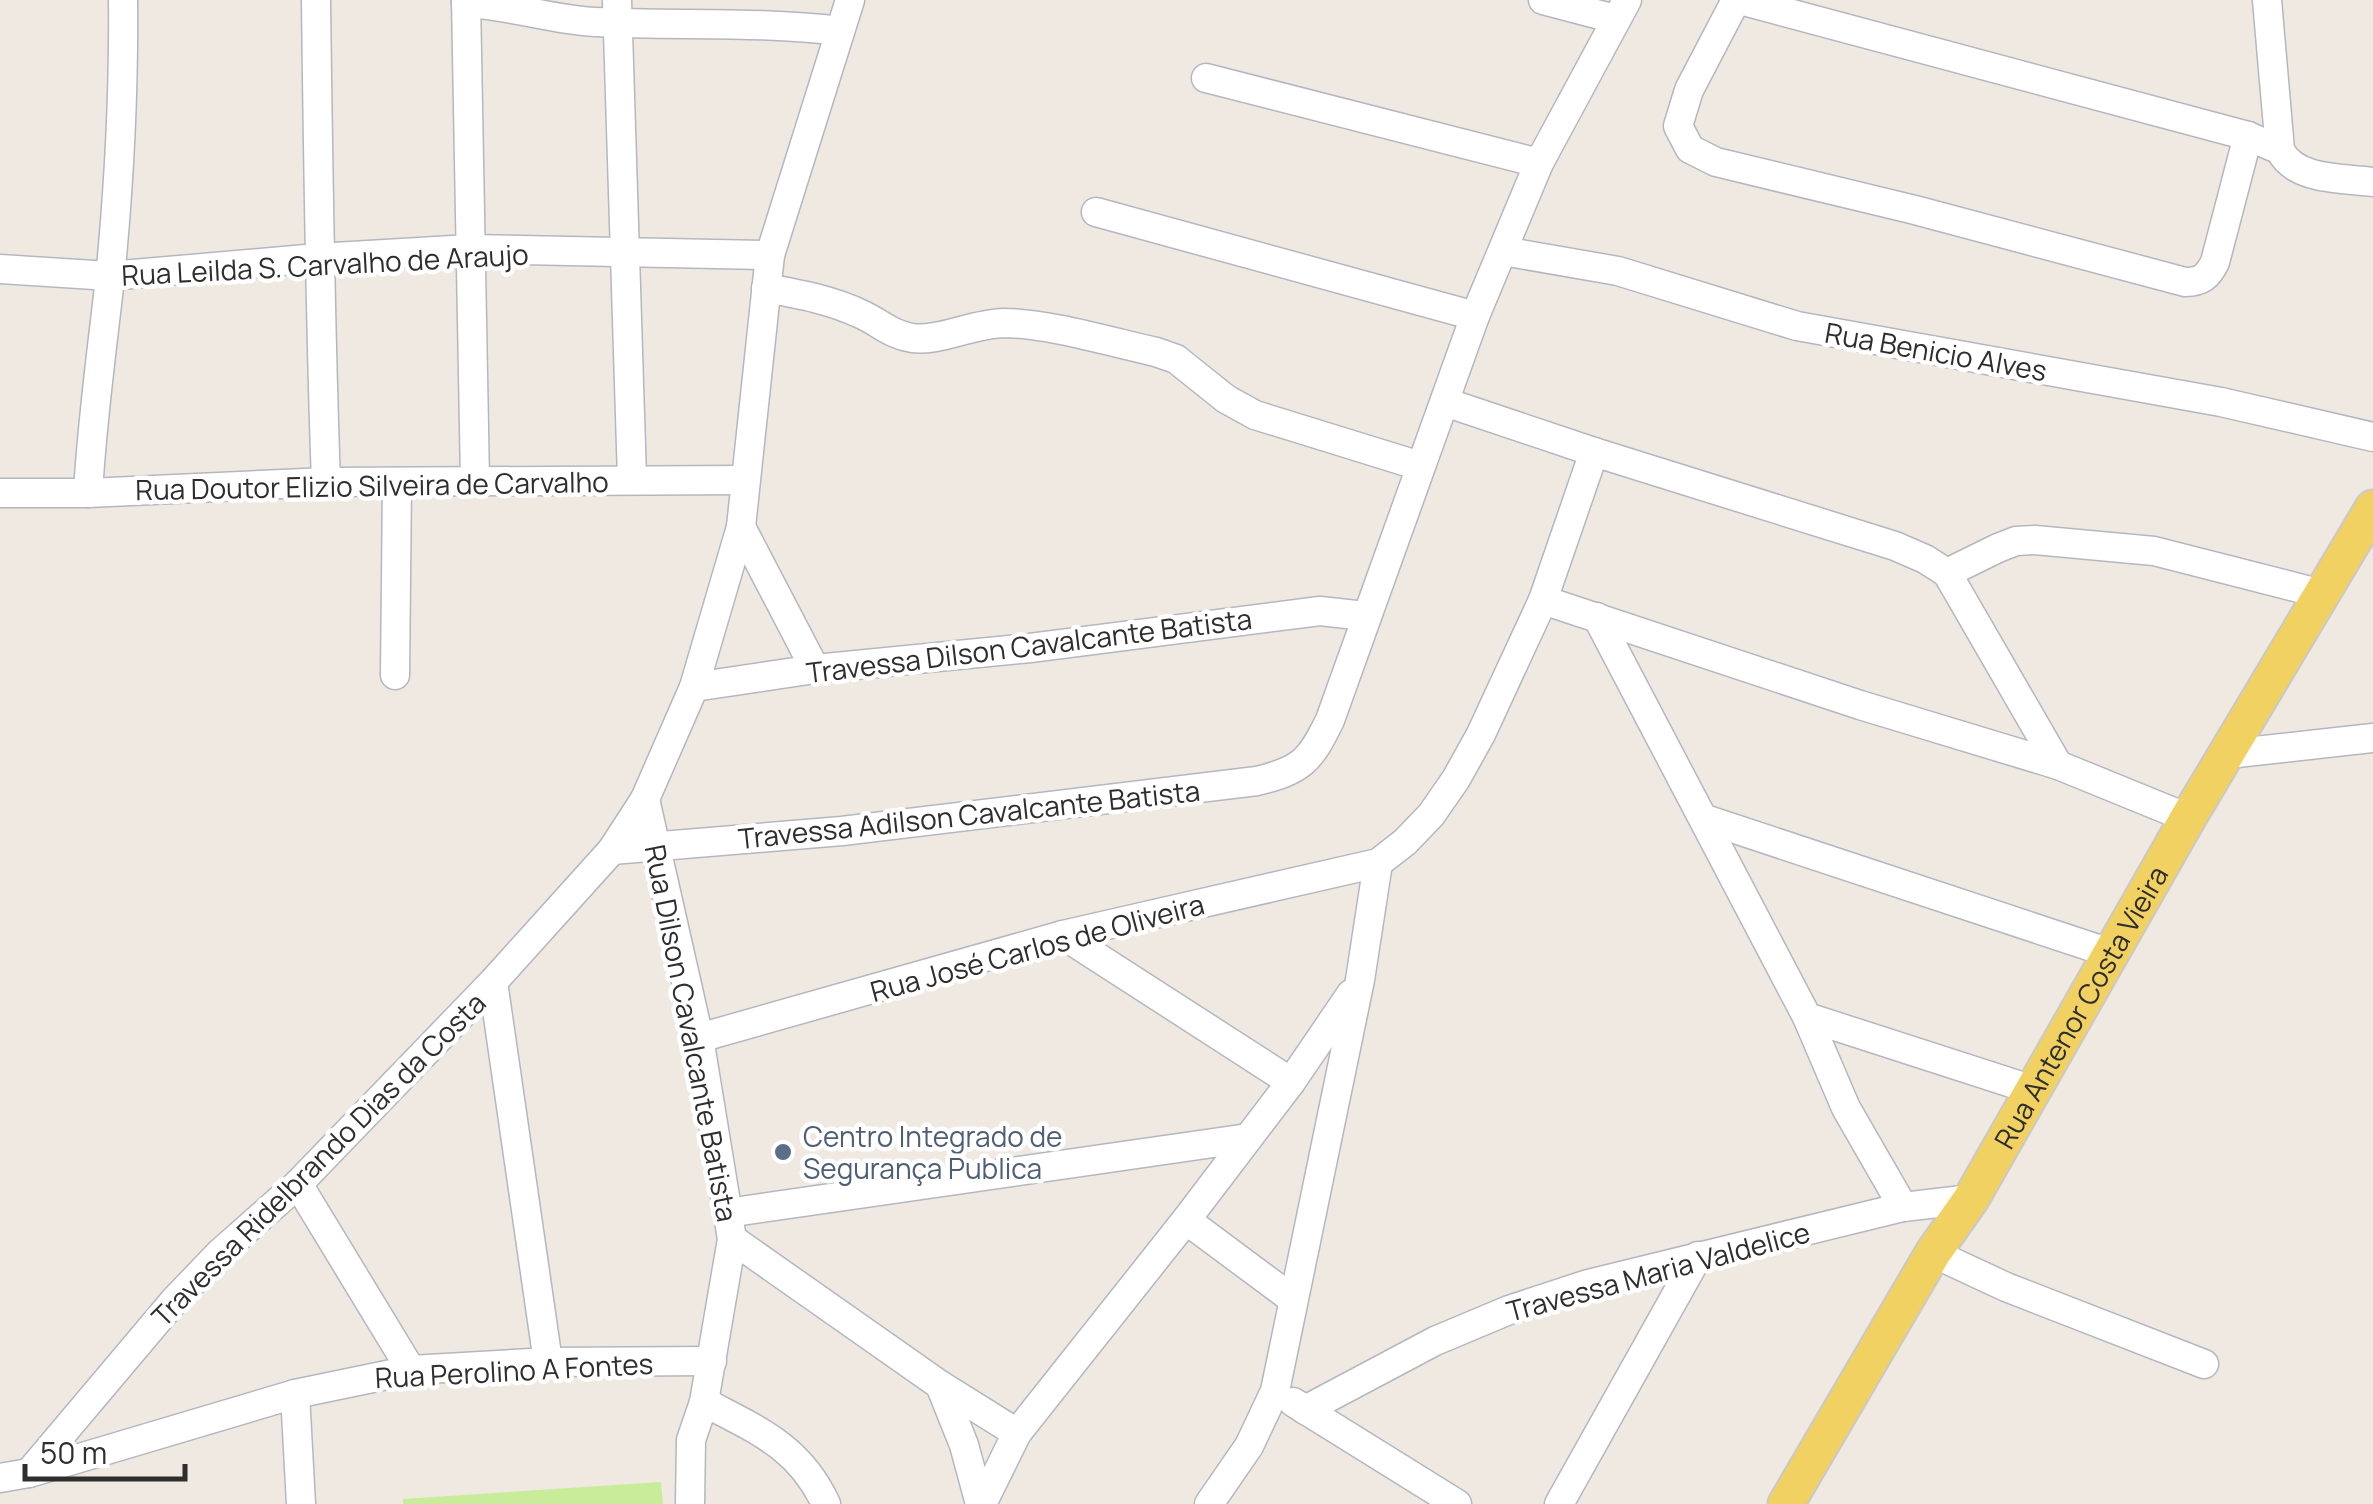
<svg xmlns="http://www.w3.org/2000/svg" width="2373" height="1504" font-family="Manrope,sans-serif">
	<rect width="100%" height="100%" fill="#efe9e1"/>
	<polygon fill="#c9ec9a" points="661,1482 663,1504 403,1504 403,1499"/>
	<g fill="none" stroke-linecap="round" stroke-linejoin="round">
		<g stroke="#b4b7c1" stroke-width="31">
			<g id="minor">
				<path d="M316 0C318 161 320 321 326 482"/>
				<polyline points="466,0 475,481"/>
				<polyline points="617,0 632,479"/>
				<polyline points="1543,0 1615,19"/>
				<path d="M1736 0 1689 90 1678 126 1690 149 1716 162 1915 210 2185 282C2202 282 2208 276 2215 262L2248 136"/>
				<polyline points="1740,0 2248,136 2280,150"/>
				<path d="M2267 0 2280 150C2295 181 2343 178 2373 182"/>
				<path d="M466 3C510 5 552 20 595 22 677 26 758 21 840 31"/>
				<polyline points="1206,78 1539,163"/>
				<polyline points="1096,212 1475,316"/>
				<polyline points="1503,251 1618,271 1797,326 2221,402 2373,437"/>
				<polyline points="0,269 110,276 317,258 470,249 770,255"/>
				<path d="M766 288C799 294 832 300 863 315 880 323 892 335 912 338 937 342 972 324 1003 323 1048 323 1111 342 1156 352L1176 359 1226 399 1255 415 1420 466"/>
				<polyline points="1445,402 1594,452 1895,546 1925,559 1947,573 2058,765 2188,818"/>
				<polyline points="0,493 88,493 326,482 744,480"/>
				<path d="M88 493C92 420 102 350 110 278 119 186 124 92 123 0"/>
				<polyline points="741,527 815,669"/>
				<polyline points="1947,573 1998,548 2016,541 2035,540 2154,551 2322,594"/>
				<polyline points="1543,600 1860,705 2058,765"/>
				<polyline points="1597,617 1807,1017 2033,1090"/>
				<polyline points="395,675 397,482"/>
				<polyline points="694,687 815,669 1030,648 1320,611 1365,616"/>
				<polyline points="2228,754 2373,738"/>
				<polyline points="645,799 699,1038 732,1239 704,1402 691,1440 690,1504"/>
				<polyline points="1705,819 2110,953"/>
				<path d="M612 850 842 831 1257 781C1302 770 1310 761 1330 720L1475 316 1539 163 1627 0"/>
				<polyline points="1063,935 1291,1082"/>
				<polyline points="493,982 548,1362"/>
				<polyline points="1807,1017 1846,1108 1903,1207"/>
				<polyline points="699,1038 1063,935 1378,863 1405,842 1431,815 1456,779 1481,734 1543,600 1594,452"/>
				<polyline points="298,1184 411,1370"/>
				<polyline points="727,1213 1248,1138"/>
				<polyline points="1186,1220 1291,1298"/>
				<polyline points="732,1239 940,1385 1017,1433"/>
				<polyline points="1933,1253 2006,1287 2204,1364"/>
				<polyline points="940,1385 964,1445 980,1504"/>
				<polyline points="295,1394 301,1504"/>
				<path d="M704 1402C757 1430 799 1446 826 1504"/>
				<polyline points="1293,1402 1457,1504"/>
				<polyline points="1305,1410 1435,1341 1509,1310 1588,1284 1903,1207 1971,1199"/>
				<polyline points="29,1473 174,1301 220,1253 298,1184 493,982 612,850 645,799 694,687 741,527 770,255 850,0"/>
				<polyline points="0,1478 29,1473 295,1394 411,1370 548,1362 712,1361"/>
				<polyline points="982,1504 1017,1433 1186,1220 1291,1082 1351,994"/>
				<polyline points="1209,1504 1249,1446 1275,1391 1360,980 1378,863"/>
				<polyline points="1559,1504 1698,1256"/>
			</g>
		</g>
		<g stroke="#c9c9c9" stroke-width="39">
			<g id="major">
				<path id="s1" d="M1786 1504 1933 1253 1971 1199 2188 818 2373 508"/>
			</g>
		</g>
		<use href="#minor" stroke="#fff" stroke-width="28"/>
		<use href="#major" stroke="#f2d163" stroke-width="35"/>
	</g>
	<circle fill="#5c6f8a" stroke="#fff" stroke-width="4" cx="783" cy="1152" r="10"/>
	<g text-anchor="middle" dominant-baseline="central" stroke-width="9" stroke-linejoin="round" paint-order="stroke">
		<g font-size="28" fill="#2e2e2e" stroke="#fff">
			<text transform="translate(325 264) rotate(-3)">Rua Leilda S. Carvalho de Araujo</text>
			<text transform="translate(1936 351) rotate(10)">Rua Benicio Alves</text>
			<text transform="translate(372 485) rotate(-1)">Rua Doutor Elizio Silveira de Carvalho</text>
			<text transform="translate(1029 645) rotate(-7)">Travessa Dilson Cavalcante Batista</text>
			<text transform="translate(969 814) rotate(-6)">Travessa Adilson Cavalcante Batista</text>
			<text transform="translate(1037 947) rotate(-15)">Rua José Carlos de Oliveira</text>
			<text stroke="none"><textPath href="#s1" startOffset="578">Rua Antenor Costa Vieira</textPath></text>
			<text transform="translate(692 1033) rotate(79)">Rua Dilson Cavalcante Batista</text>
			<text transform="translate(318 1159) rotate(-45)">Travessa Ridelbrando Dias da Costa</text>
			<text transform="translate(1658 1271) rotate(-15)">Travessa Maria Valdelice</text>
			<text transform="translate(514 1370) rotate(-3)">Rua Perolino A Fontes</text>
		</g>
		<g font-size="28" fill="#4e5e75" stroke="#fff" text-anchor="start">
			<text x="803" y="1136">Centro Integrado de<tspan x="803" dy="32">Segurança Publica</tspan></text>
		</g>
	</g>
	<path d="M25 1464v15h160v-15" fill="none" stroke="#2e2e2e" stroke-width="5"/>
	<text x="40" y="1464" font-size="30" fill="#2e2e2e" stroke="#ffffff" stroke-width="8" paint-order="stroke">50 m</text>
</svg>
